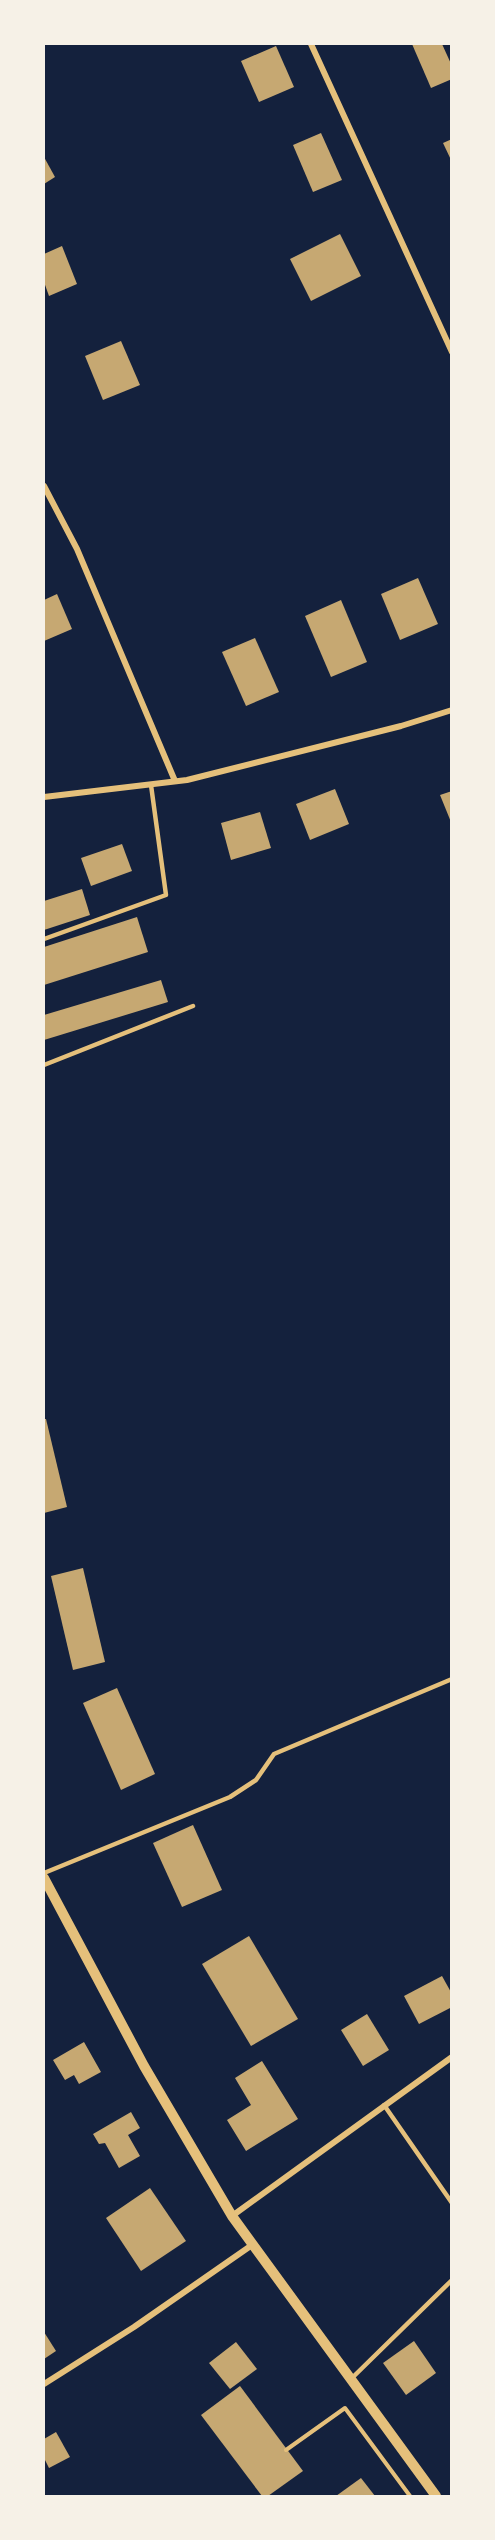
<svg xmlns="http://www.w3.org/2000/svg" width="495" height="2540" font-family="'Sofia Sans Condensed',sans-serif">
	<rect width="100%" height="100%" fill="#14213d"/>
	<g fill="#c6a872">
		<polygon points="412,44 442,44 452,66 452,79 431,88"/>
		<polygon points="276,46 294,87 259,102 241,61"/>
		<polygon points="321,133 342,180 313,192 293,145"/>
		<polygon points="452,139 452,162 443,143"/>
		<polygon points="44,157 55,177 44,184"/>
		<polygon points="340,234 361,276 311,301 290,259"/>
		<polygon points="62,246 77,284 49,296 44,282 44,254"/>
		<polygon points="121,341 140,385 103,400 85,356"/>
		<polygon points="418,578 438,624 400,640 381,594"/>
		<polygon points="57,594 72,629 44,641 44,600"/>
		<polygon points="341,600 367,662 331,677 305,616"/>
		<polygon points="255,638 279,692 246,706 222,652"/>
		<polygon points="335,789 349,824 310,840 296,804"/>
		<polygon points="452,791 452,822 451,822 440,795"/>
		<polygon points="260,812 271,848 231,860 221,823"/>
		<polygon points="122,844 132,871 91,886 81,858"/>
		<polygon points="82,889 90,915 44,930 44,901"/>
		<polygon points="137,917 148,952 44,985 44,947"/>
		<polygon points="161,980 168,1002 44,1040 44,1015"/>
		<polygon points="44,1419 46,1419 67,1507 44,1513"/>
		<polygon points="83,1568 105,1662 73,1670 51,1576"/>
		<polygon points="117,1688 155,1774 121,1790 83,1703"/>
		<polygon points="193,1825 222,1890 182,1907 153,1843"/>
		<polygon points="249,1936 298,2019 251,2046 202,1964"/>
		<polygon points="442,1976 452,1994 452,2007 419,2024 404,1996"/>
		<polygon points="367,2014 389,2050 363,2066 341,2030"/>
		<polygon points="84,2042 101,2072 79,2084 74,2075 65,2080 53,2060"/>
		<polygon points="262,2061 298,2119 246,2151 227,2120 251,2105 235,2078"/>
		<polygon points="131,2112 140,2128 128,2135 140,2156 119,2168 105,2143 99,2144 93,2134"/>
		<polygon points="150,2188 186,2241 141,2271 106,2218"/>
		<polygon points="44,2332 56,2351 44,2359"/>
		<polygon points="414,2341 436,2373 406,2395 383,2363"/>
		<polygon points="236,2342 257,2369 230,2389 209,2363"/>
		<polygon points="240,2386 303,2471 268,2496 262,2496 201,2415"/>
		<polygon points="56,2432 70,2457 49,2468 44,2458 44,2439"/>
		<polygon points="361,2478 375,2496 336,2496"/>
	</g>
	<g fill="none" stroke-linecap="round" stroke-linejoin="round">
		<polyline stroke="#e5c07b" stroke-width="4" points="286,2450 345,2408 410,2496"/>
		<g stroke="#e5c07b" stroke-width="4.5">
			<polyline points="44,939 166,895 151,785"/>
			<polyline points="44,1065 193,1006"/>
			<polyline points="44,1873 230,1797 256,1780 274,1754 452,1679"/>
			<polyline points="384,2105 452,2203"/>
			<polyline points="352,2378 452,2280"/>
		</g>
		<g stroke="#e5c07b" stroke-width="6">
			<polyline points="311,44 452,352"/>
			<polyline points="44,486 77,549 175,781"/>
			<polyline points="44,797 187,780 401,726 452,710"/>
			<polyline points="232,2216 452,2057"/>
			<polyline points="44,2384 134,2327 252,2245"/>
		</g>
		<polyline stroke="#e5c07b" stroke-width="10" points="44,1878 144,2066 232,2216 436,2496"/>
	</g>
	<rect width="495" height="2540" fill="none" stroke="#f6f1e7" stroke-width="90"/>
</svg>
